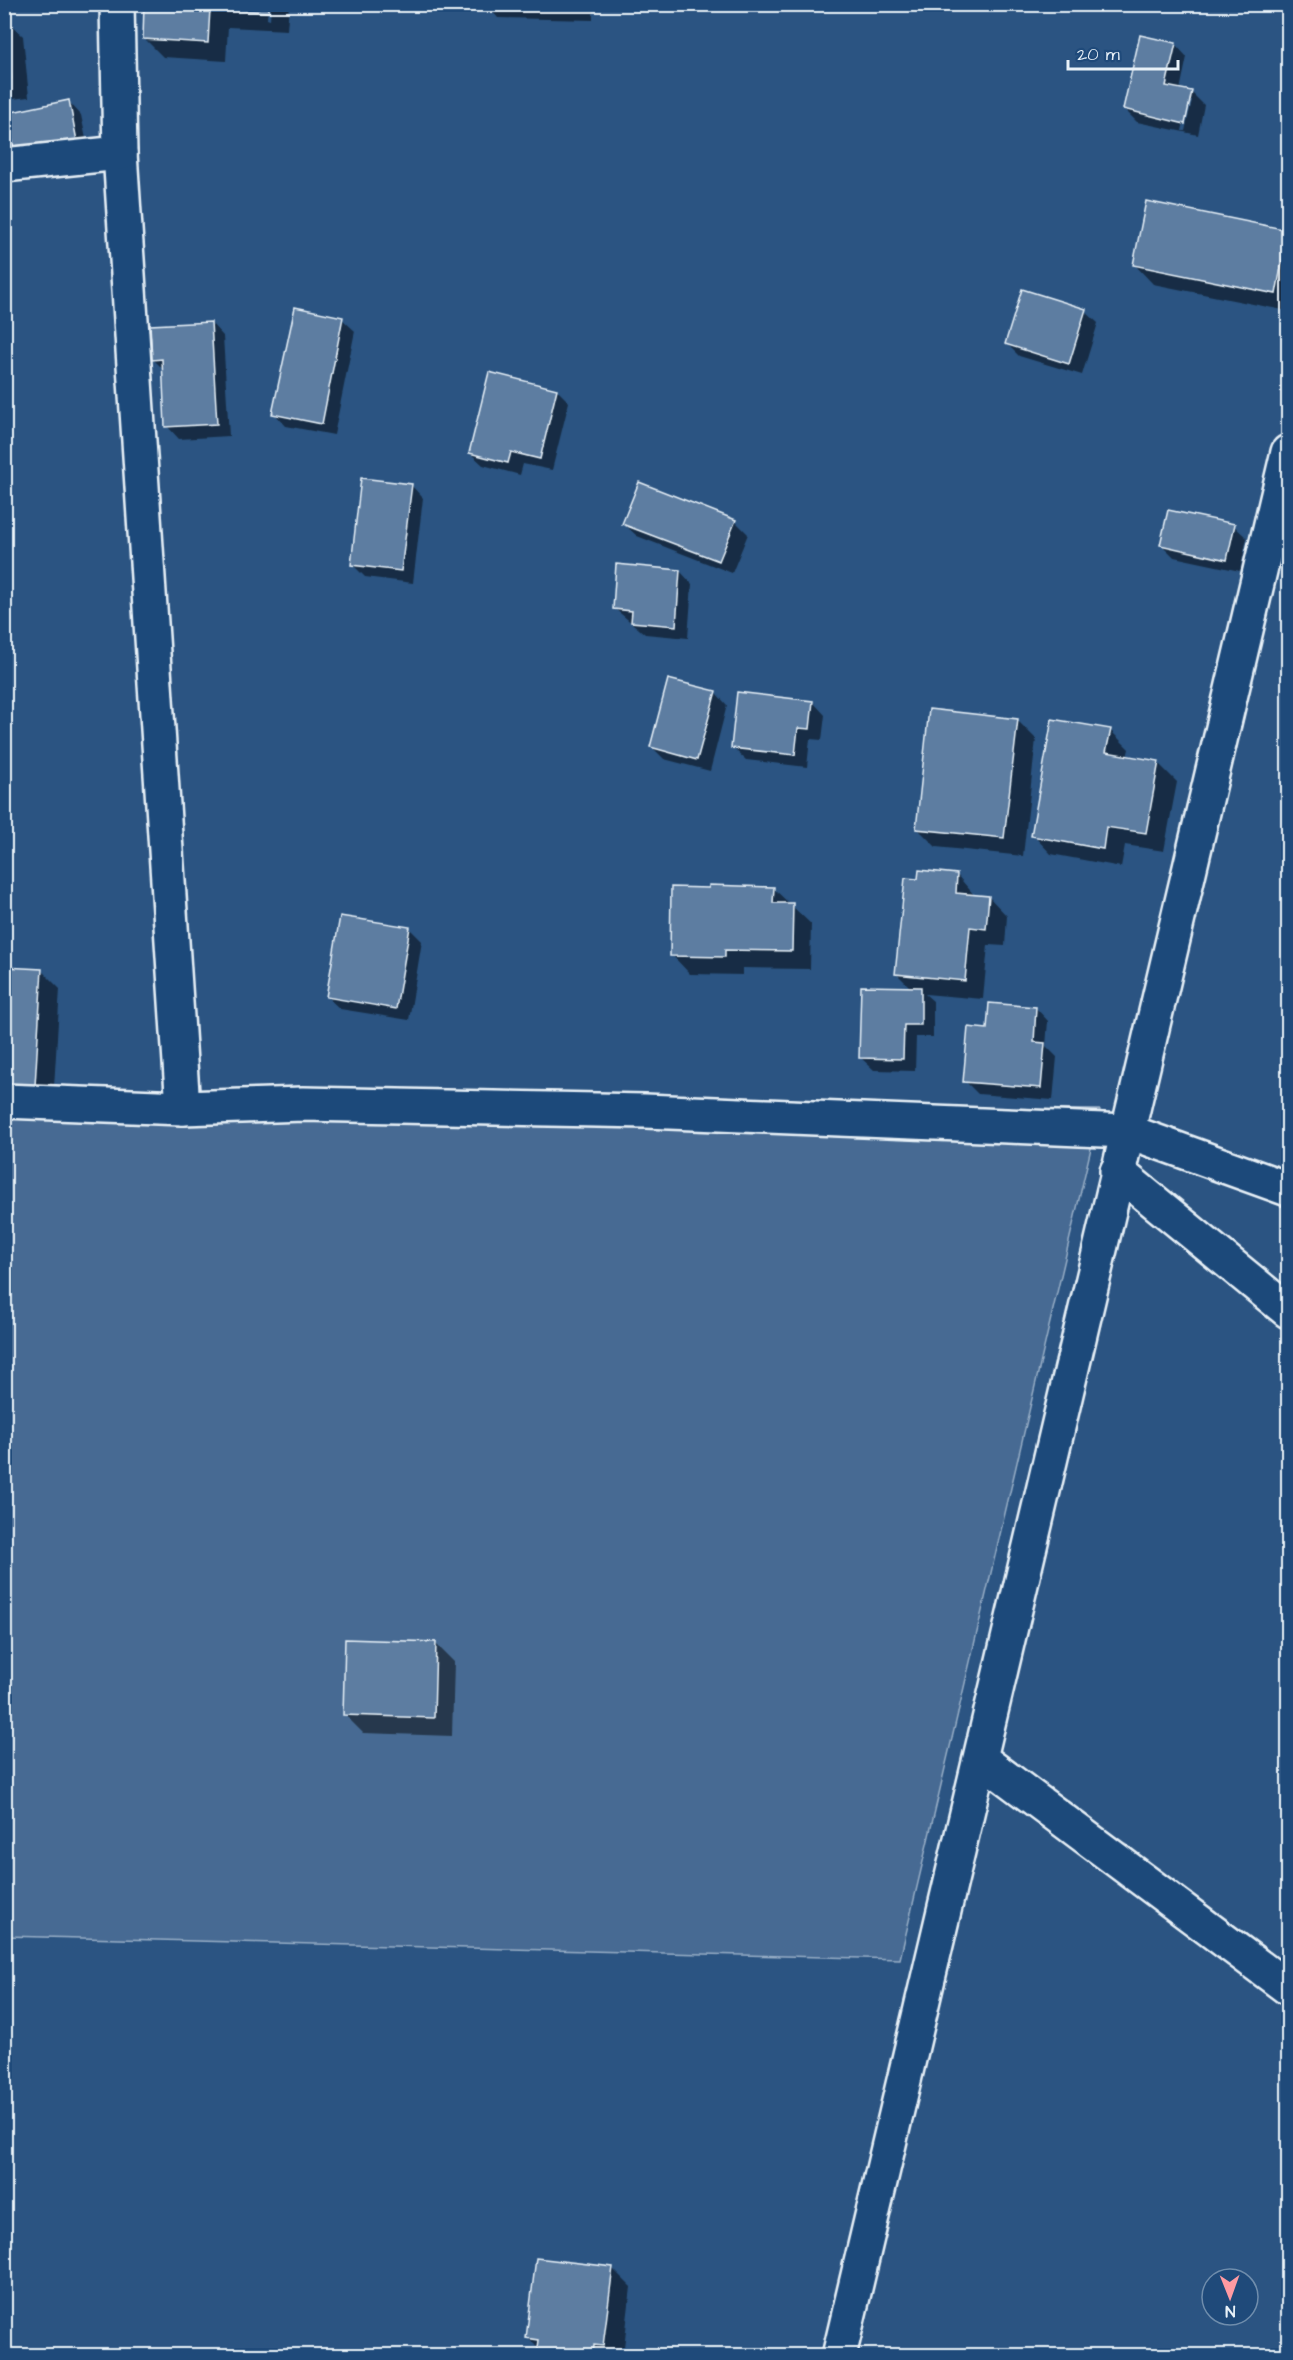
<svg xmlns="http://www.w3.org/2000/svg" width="1293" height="2360" font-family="'Architects Daughter',sans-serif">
	<rect width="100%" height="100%" fill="#2b5482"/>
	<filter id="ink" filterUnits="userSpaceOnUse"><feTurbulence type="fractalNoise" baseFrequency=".0167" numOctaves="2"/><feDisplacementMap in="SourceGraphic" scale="12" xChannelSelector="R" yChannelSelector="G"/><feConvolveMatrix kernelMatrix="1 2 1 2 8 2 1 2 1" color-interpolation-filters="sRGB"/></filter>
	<g filter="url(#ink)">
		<polygon fill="#476b93" stroke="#98aec6" stroke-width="1.5" points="5,1100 1100,1110 900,1959 5,1936"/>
		<g fill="#0007" fill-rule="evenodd">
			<polygon points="146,4 268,4 267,19 270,20 271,4 289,4 287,30 228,27 226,61 163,57 144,38"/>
			<polygon points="486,4 593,4 593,20 498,18"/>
			<polygon points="4,18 23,36 29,97 4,100"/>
			<path d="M1175 44 1187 57 1180 90 1192 93 1204 105 1198 135 1137 122 1124 109ZM1189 100H1192L1185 131H1182Z"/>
			<polygon points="69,102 81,115 90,158 29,170"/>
			<polygon points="1147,203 1288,231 1288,311 1153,284 1135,265"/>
			<polygon points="1085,311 1098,323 1082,375 1019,356 1006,343"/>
			<polygon points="342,319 355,331 334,435 286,426 274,413"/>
			<polygon points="211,323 223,336 229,436 179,439 167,426 164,370 153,359"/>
			<polygon points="557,390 569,402 552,470 523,464 520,475 483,465 470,453"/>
			<polygon points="411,485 423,498 413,583 365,577 353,565"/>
			<polygon points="735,521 748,534 732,573 637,536 624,524"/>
			<polygon points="1234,526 1247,538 1240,571 1174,557 1162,545"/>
			<polygon points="680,571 692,584 688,638 645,634 615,609"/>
			<polygon points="715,692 727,705 710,771 664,759 652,747"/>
			<polygon points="813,702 825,715 822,740 810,739 807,767 746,760 733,748"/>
			<polygon points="1017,720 1036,739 1023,856 936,847 917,828"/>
			<polygon points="1110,730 1129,749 1127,757 1158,763 1177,782 1164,851 1125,845 1121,867 1051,854 1033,835"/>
			<polygon points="957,875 975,896 989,897 1007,916 1005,946 988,945 983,999 925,994 933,1001 933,1037 916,1037 915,1071 874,1070 861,1058 912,989 897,974 919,881"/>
			<polygon points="773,888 811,924 810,969 743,968 743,975 690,974 672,955"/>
			<polygon points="409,928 422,941 409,1020 340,1009 327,997"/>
			<polygon points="4,969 42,971 60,989 53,1104 4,1101"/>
			<polygon points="1036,1008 1048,1021 1046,1046 1057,1057 1053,1100 978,1094 965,1081 988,1030"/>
			<polygon points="435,1643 454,1662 452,1736 363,1733 345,1715"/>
			<polygon points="612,2268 631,2287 623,2356 538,2356 539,2349 528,2338"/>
		</g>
		<g fill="#5d7da1" stroke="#e8f1f8" stroke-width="1.5">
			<polygon points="144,4 269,4 269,12 210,9 208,43 143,39"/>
			<polygon points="484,4 581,4 581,8 484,6"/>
			<polygon points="5,16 11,79 4,80 4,16"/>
			<polygon points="1140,35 1176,43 1166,86 1192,91 1185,124 1123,109"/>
			<polygon points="69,100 78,146 16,158 7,113"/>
			<polygon points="1146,201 1288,230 1276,294 1133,265"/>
			<polygon points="1022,289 1086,309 1069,364 1005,344"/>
			<polygon points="295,307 343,317 322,424 272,414"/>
			<polygon points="211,322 217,424 165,427 162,359 152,360 150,325"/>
			<polygon points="489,372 557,389 540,459 511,452 508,463 469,453"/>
			<polygon points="361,478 412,484 401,571 351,565"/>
			<polygon points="639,482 736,520 719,561 622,524"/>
			<polygon points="1168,510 1235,524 1227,560 1160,545"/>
			<polygon points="616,564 680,570 676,626 631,622 632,611 613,609"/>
			<polygon points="668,679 716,691 697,760 650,747"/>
			<polygon points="737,692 813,701 810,729 798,728 795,755 731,748"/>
			<polygon points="929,709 1018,719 1004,838 916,829"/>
			<polygon points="1052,719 1111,729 1106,752 1159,761 1146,833 1106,827 1103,849 1031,836"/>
			<polygon points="919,870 957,874 956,893 989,896 986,929 970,927 965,981 895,974 905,878 918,879"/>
			<polygon points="709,885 774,887 773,903 793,903 792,951 725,950 725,957 670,956 671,887 709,888"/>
			<polygon points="340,916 410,927 396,1009 326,997"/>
			<polygon points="4,967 42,969 35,1086 4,1084"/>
			<polygon points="861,986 921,987 921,1025 904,1025 903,1059 859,1058"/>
			<polygon points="989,1003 1036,1007 1034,1042 1045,1043 1041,1088 963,1082 968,1027 987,1029"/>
			<polygon points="345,1639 436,1642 434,1718 343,1715"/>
			<polygon points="536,2258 613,2267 603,2346 594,2345 593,2356 537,2356 539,2340 526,2338"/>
		</g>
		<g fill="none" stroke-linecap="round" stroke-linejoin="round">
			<g stroke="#e8f1f8" stroke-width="38">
				<g id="street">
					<polyline points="117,4 120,153 183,1108"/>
					<polyline points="4,165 120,153"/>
					<polyline points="4,1101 183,1108 303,1104 645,1111 1127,1131 1288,1189"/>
					<polyline points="1117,1171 1288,1311"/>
					<polyline points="981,1759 1288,1988"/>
					<polyline points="839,2356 1288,452"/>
				</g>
			</g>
			<use href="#street" stroke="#1f4a7a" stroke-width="33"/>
		</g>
	</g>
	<rect width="1293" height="2360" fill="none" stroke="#1f4a7a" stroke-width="24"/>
	<rect x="12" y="12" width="1269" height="2336" fill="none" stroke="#e8f1f8" stroke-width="2" filter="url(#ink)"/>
	<g transform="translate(1230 2297) rotate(179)"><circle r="28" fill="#1f4a7a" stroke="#6f8dac" stroke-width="1.5"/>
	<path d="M0-4.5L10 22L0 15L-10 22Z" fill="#ff9aa2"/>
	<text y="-9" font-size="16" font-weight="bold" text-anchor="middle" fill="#e8f1f8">N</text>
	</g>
	<path d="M1068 60v9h110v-9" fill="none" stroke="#e8f1f8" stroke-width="3"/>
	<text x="1077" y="60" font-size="18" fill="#e8f1f8" stroke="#1f4a7a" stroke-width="4.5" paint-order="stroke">20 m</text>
</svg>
